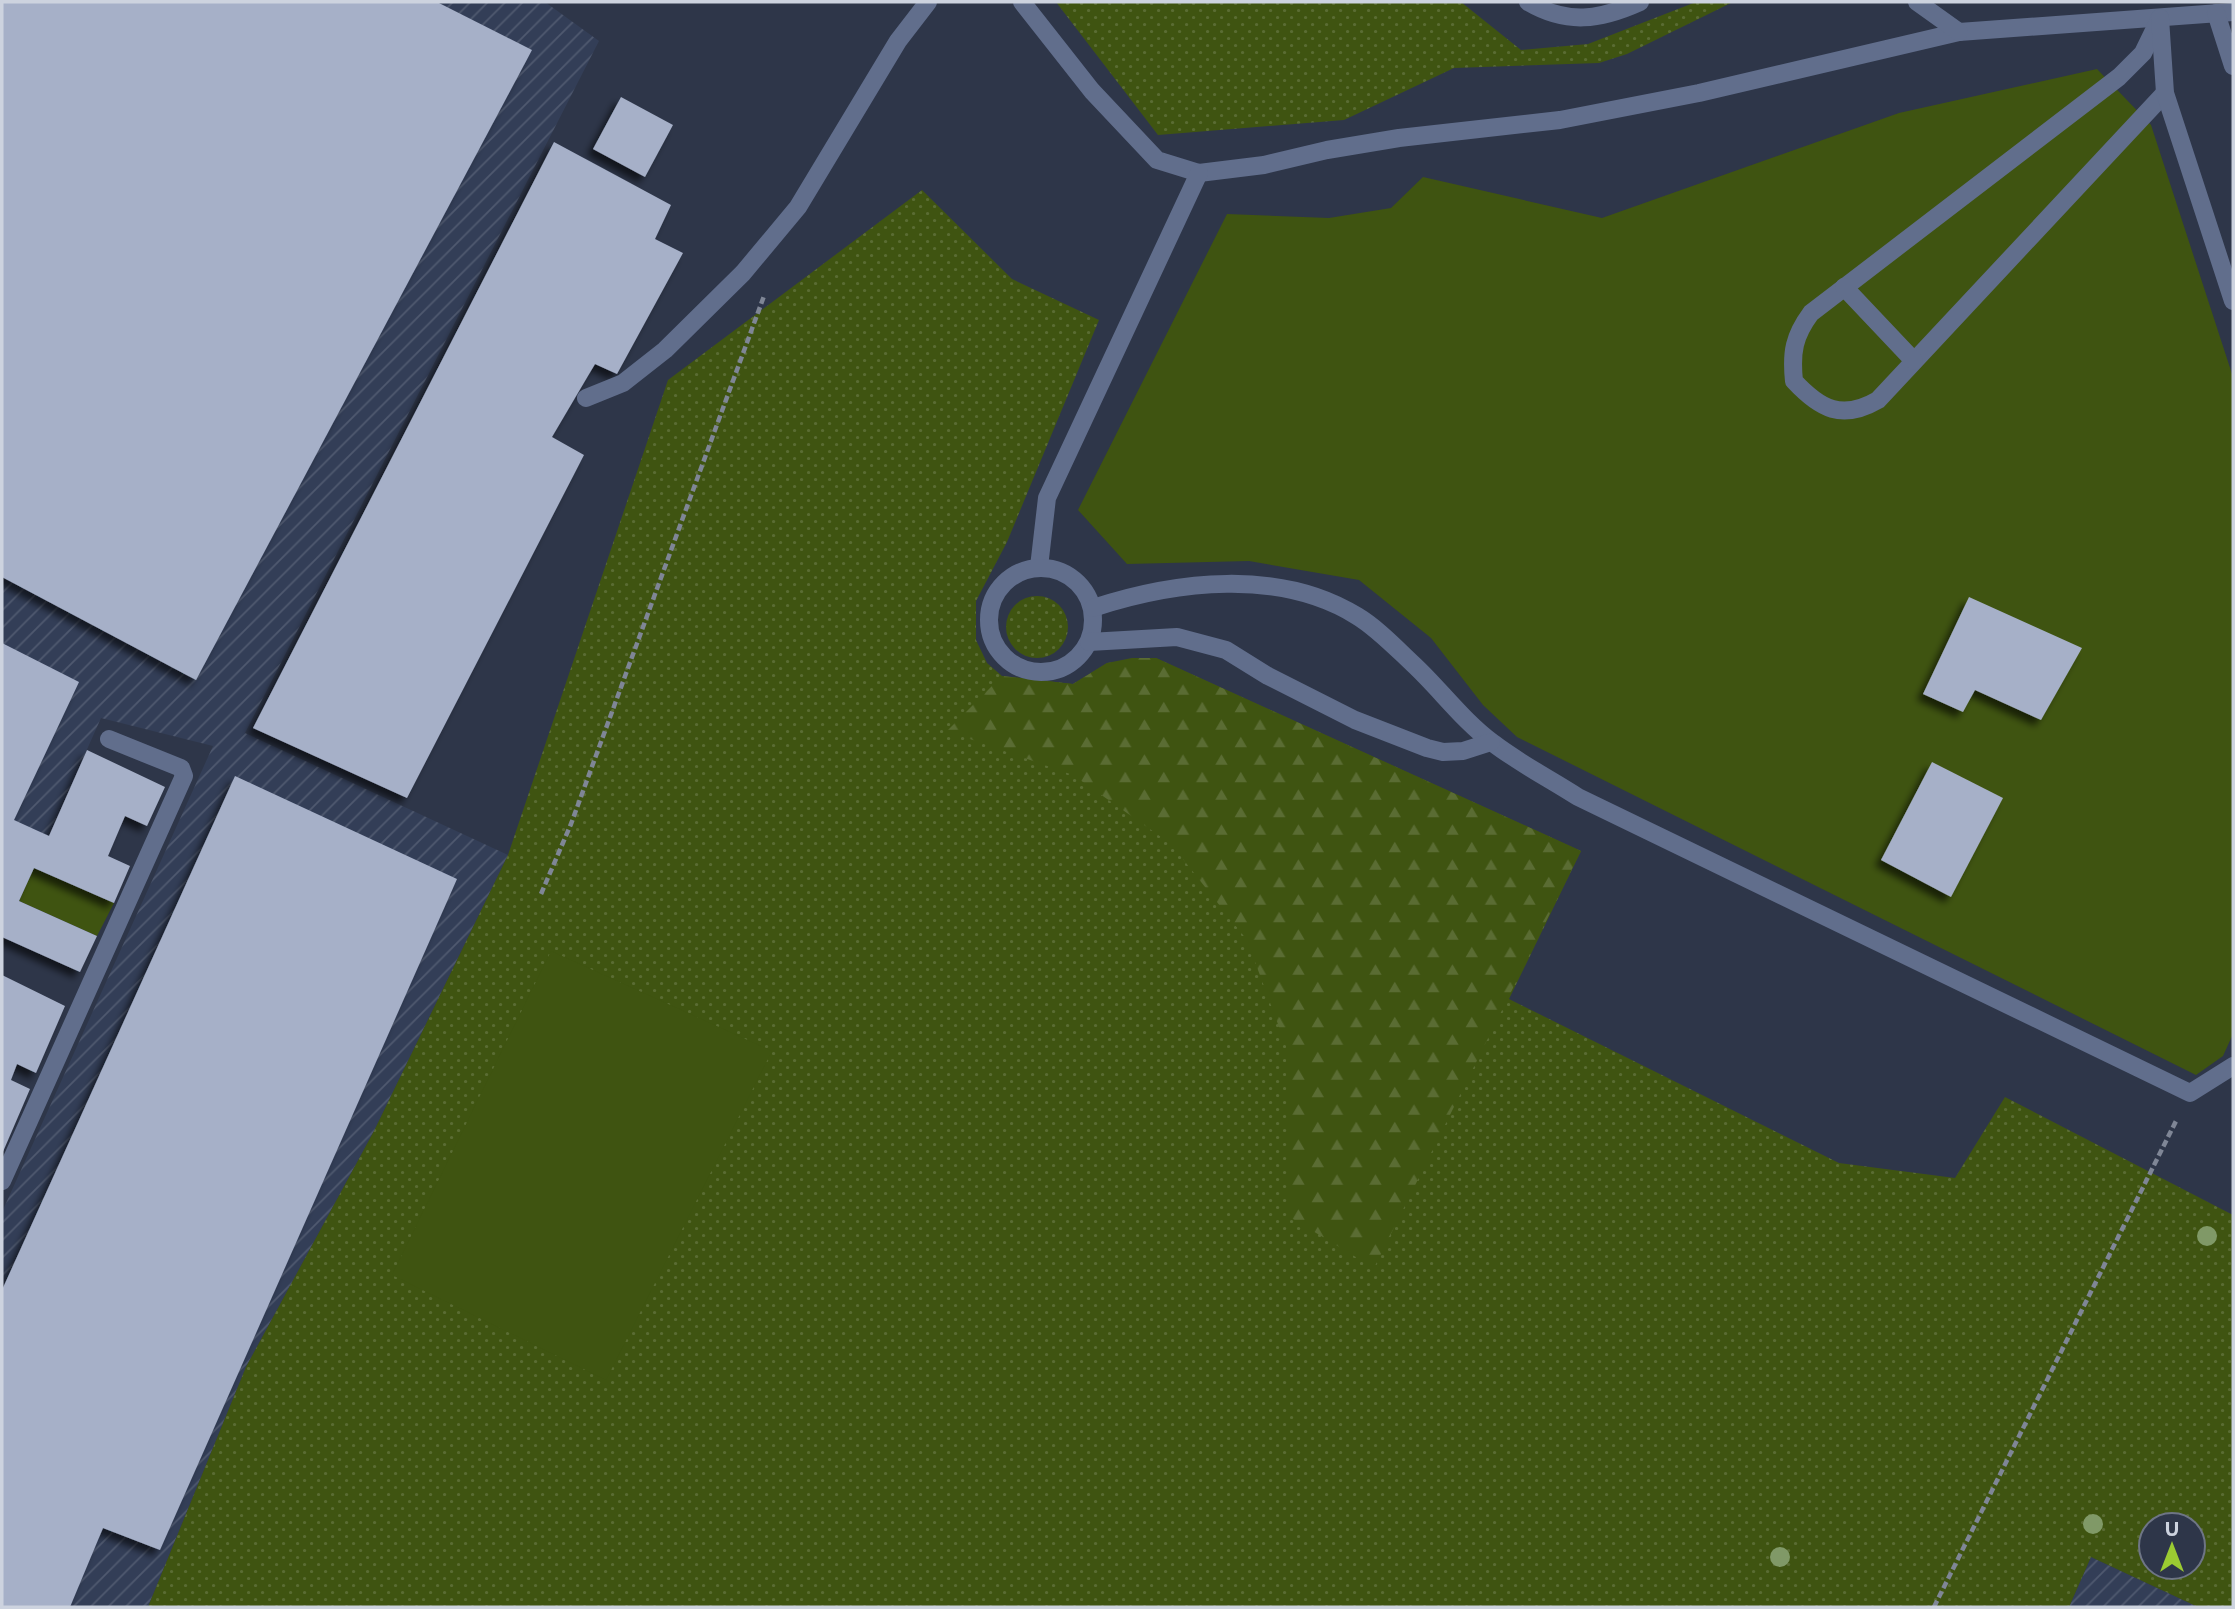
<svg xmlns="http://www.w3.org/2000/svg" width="2235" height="1609" font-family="Montserrat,sans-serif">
	<defs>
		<pattern id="industrial-furrows" width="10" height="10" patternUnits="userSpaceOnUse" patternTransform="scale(1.75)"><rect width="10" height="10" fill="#333e57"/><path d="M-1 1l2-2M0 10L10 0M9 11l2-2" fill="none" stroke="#4f596f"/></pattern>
		<pattern id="grass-dots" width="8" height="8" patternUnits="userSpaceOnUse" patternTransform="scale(1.75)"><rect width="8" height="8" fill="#3f5411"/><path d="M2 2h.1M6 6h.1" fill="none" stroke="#5a6c33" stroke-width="1.8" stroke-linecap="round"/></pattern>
		<pattern id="forest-firs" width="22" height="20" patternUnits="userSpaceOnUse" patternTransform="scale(1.75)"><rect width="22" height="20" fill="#3f5411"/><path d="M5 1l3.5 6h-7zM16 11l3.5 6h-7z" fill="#5a6c33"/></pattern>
		<filter id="shadow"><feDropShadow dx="-6" dy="6" stdDeviation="3.5" flood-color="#0009"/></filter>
	</defs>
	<rect width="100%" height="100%" fill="#2e3649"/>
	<g fill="url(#industrial-furrows)">
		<polygon points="2,2 545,2 599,41 245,733 508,855 374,1131 246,1367 148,1607 2,1607 2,1212 213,746 101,718 2,940"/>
		<polygon points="2091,1557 2198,1607 2069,1607"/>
	</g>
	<g fill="url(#grass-dots)" fill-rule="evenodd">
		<polygon points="1056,2 1461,2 1521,50 1588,44 1696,2 1733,2 1627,54 1599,63 1454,68 1344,120 1158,135"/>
		<path d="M922 190 1012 279 1099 320 1007 542 976 601V640L987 663 1002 676 1073 684 1107 663 1156 658 1581 851 1509 999 1839 1163 1955 1178 2005 1097 2233 1215V1607H2198L2091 1557 2069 1607H148L246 1367 374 1131 508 855 668 380ZM2151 1525H2193V1567H2151Z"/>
		<circle cx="1037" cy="627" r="31"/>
	</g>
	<polygon fill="url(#forest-firs)" points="1132,658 1156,658 1581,851 1374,1268 1288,1216 1286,1046 1247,940 1171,844 1073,775 947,731 1002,676 1073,684 1107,663"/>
	<g fill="#3f5411">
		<polygon points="2097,69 2151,125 2233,377 2233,1034 2223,1056 2196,1075 1517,737 1483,705 1431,638 1359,580 1249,561 1127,564 1078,510 1227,214 1329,218 1391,208 1423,177 1602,218 1899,113"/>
		<polygon points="34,868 114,903 97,936 19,901"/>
		<polygon points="551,951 772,1051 606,1380 392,1275"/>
	</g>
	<g fill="#a6b0c8" filter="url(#shadow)">
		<polygon points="2,2 437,2 532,50 196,680 2,577"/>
		<polygon points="621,97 673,125 645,177 593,149"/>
		<polygon points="554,142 671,205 655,239 683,253 617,374 595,364 552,437 584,455 407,798 253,728"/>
		<polygon points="1969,597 2082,648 2041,720 1975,690 1963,712 1923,694"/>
		<polygon points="2,643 79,682 14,820 49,836 87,750 165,787 147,826 125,816 108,856 130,866 114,903 34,868 19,901 97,936 80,972 2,937"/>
		<polygon points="1932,762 2003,798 1951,897 1881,860"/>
		<polygon points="235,776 457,879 160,1550 103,1528 70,1607 2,1607 2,1290"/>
		<polygon points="2,975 65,1006 36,1073 17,1064 11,1080 30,1089 2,1154"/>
	</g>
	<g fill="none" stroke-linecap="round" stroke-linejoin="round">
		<g stroke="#7f8696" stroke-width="4.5" stroke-dasharray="7 3.5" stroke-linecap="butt">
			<polyline points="541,894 571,824 764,296"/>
			<polyline points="1934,1607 2177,1119"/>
		</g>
		<g stroke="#616e8c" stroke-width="18">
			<polyline points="1022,2 1092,91 1157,160 1199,173 1264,165 1327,150 1399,138 1560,120 1699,93 1959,32 2233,12"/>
			<path d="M1528 2C1567 25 1600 20 1640 2"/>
			<polyline points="1917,2 1959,32"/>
			<polyline points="2216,13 2233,66"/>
			<path d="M2160 18 2143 53 2119 77 1811 313C1794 336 1791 352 1794 381 1820 409 1842 421 1878 400L2165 93"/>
			<polyline points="2160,18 2165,93 2233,301"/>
			<polyline points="1844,287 1914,361"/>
			<polyline points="586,398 623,383 665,350 743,273 798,207 898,41 928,2"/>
			<polyline points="1039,567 1047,498 1199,173"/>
			<circle cx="1041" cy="620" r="52"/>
			<path d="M1093 608C1175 581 1280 568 1357 616 1377 628 1396 648 1413 664 1440 689 1463 721 1493 743 1519 763 1550 779 1578 797L2190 1093 2233 1066"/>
			<polyline points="1089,642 1177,637 1226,650 1268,676 1355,720 1427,748 1443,752 1463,751 1491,742"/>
			<polyline points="2,1181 184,776 181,768 109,739"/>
		</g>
	</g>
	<g fill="#809967">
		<circle cx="2207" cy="1236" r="10"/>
		<circle cx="2093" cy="1524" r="10"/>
		<circle cx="1780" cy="1557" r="10"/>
	</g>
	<rect width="2235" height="1609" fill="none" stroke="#cdd3df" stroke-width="7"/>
	<g transform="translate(2172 1546)"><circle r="33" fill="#2e3649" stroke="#6e7585" stroke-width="2"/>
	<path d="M0-5L12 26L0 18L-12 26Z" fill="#9bcb32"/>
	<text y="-10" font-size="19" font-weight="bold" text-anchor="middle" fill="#cdd3df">U</text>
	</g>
</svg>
